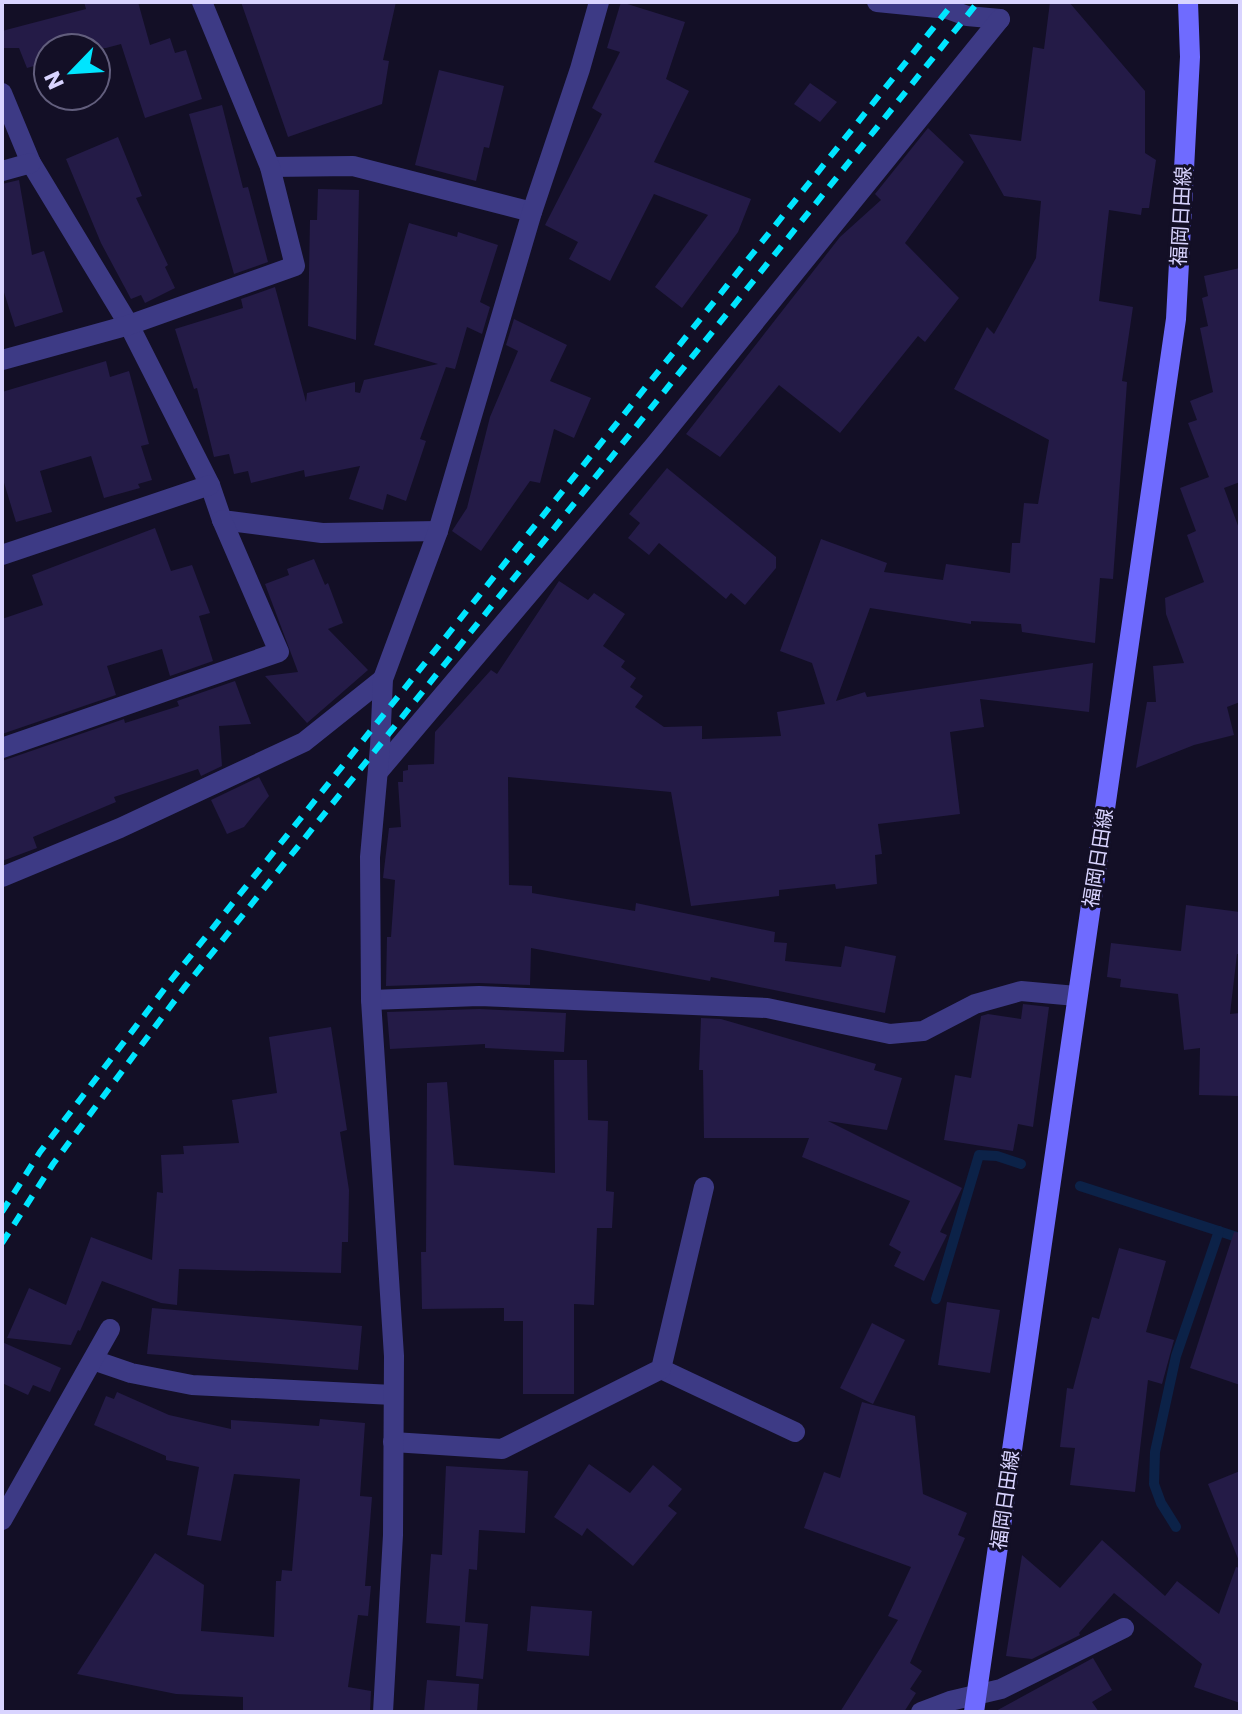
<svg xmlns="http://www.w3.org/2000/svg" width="1242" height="1714" font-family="Poppins,'Noto Sans JP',sans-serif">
	<rect width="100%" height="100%" fill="#130f26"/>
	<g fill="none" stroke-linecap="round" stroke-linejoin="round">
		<g stroke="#0c2248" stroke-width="10">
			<polyline points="1080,1186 1240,1238"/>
			<polyline points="936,1299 979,1155 997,1156 1021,1164"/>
			<polyline points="1176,1527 1161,1503 1154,1484 1155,1452 1176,1356 1219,1231"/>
		</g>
	</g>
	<g fill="#241b47">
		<polygon points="84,2 138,2 150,45 170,38 175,53 186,50 202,99 145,118 121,44 106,48 48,48 48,62 27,68 19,48 2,48 2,31 86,9"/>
		<polygon points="241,2 396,2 383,60 389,61 382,104 288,137"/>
		<polygon points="621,2 685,22 666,79 689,91 654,162 751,199 738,232 682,308 655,287 708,215 654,194 610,281 569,259 578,242 545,225 602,114 592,108 620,52 607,48"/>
		<polygon points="1050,2 1069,2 1145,91 1145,153 1156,160 1149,208 1142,208 1141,215 1109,210 1099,301 1133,307 1122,381 1127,382 1113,579 1100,578 1095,643 1022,632 1021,624 971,621 971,624 870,608 836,701 865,692 867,697 1093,663 1089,712 980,699 984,727 950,732 960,814 878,824 882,854 875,855 877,884 836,889 835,884 779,890 779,896 691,906 671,792 508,777 509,885 532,886 532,893 635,911 636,903 775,932 774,942 787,943 785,961 841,967 845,946 896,956 885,1013 711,977 710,981 531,948 530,985 479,983 386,986 387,937 391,937 395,880 383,878 389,828 401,827 398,782 403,782 403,771 408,770 408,765 434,764 435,732 491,670 497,674 559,581 588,600 594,593 625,614 603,646 625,661 621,667 636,678 630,687 643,696 635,707 664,727 702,726 702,739 781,736 777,712 825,704 812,663 780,651 821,539 887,563 884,572 943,580 946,564 1010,573 1012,543 1020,543 1024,503 1038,504 1049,440 954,389 987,327 994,334 1036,258 1041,201 1004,196 969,134 1021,141 1033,47 1044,49"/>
		<polygon points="439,70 504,86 489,148 484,147 476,181 415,165"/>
		<polygon points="810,83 837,102 820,122 794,104"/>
		<polygon points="222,105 243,188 248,187 268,262 234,274 189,114"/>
		<polygon points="928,128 964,162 905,243 959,298 925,342 918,336 840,433 779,385 720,457 686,434 840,237 881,200 875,194"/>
		<polygon points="118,137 142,196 136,198 168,265 165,267 175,288 145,303 141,295 131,299 101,243 66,159"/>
		<polygon points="19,180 32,255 44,251 63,312 15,327 2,286 2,184"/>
		<polygon points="318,189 359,190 356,340 308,326 310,220 317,220"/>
		<polygon points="409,223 457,237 458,232 498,245 480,302 490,307 482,334 467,327 455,369 446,367 420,439 426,441 406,501 387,494 383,510 349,499 360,466 305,477 304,470 251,483 248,471 234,474 229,454 214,457 197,388 194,389 175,329 243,308 241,299 275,287 306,402 307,393 355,382 355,392 360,393 364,380 438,364 374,345"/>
		<polygon points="1240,268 1240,482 1224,488 1240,531 1240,702 1227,707 1234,735 1194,745 1136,768 1147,702 1156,702 1153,666 1184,663 1166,614 1165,598 1204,582 1187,535 1196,531 1180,488 1209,477 1188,423 1197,420 1190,401 1213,392 1200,328 1208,326 1202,298 1208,296 1204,276"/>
		<polygon points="514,319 567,345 550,381 591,398 574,438 554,429 540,483 530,481 481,551 452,531 467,508 490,417 518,351 506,345"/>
		<polygon points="106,361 110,377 129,371 149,444 141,446 152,480 138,484 140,488 104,498 91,456 40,471 52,512 16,522 2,476 2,392"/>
		<polygon points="667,468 776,557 776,568 745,605 731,593 726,599 659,543 649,555 628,538 640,523 629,514"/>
		<polygon points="155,528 171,571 192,565 210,613 199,616 213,661 170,676 162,649 107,666 116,695 2,734 2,619 43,605 32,575"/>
		<polygon points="314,559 325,585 328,583 343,623 328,629 368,670 307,723 265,676 298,672 265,584 289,575 287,569"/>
		<polygon points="235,681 251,724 219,726 222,766 201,776 198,769 114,797 116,802 33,837 37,848 2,861 2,761 124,719 125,723 179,706 177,701"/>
		<polygon points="259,777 269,796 244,827 227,834 211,800"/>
		<polygon points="1186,905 1240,912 1240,954 1237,954 1230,1014 1240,1013 1240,1096 1199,1095 1200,1048 1184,1050 1178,994 1120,987 1121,979 1107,977 1111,943 1181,951"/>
		<polygon points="1023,1004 1049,1007 1033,1127 1018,1124 1013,1151 944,1140 955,1075 971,1078 981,1016 988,1014 1021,1019"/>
		<polygon points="479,1009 566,1013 564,1052 485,1048 485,1044 390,1049 387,1012"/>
		<polygon points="701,1018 721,1019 876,1064 874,1070 902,1078 887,1130 828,1121 962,1188 940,1232 947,1235 924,1281 894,1266 901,1252 889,1245 910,1201 802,1157 809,1138 704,1138 703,1070 699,1070"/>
		<polygon points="331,1027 347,1130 340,1132 349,1190 348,1242 342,1242 341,1273 179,1269 177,1305 161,1303 102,1281 80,1331 78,1330 71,1345 7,1338 29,1288 66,1305 91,1237 152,1260 157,1192 163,1193 161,1155 184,1154 183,1146 239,1143 232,1100 277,1093 269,1037"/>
		<polygon points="554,1060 587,1060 588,1120 608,1121 606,1191 614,1192 612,1228 597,1228 594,1305 574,1304 574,1394 523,1394 523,1321 504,1321 504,1308 422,1309 421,1252 426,1252 427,1083 447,1082 454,1165 555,1173"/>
		<polygon points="1234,1232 1240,1233 1240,1385 1190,1368"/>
		<polygon points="1119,1248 1166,1261 1146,1332 1174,1340 1162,1384 1148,1380 1135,1492 1070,1485 1075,1448 1060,1447 1067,1388 1073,1389 1092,1317 1099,1319"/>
		<polygon points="947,1302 1000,1310 990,1373 938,1365"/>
		<polygon points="152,1308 362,1326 358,1370 147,1354"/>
		<polygon points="872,1323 905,1340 873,1404 840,1388"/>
		<polygon points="2,1342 61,1368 50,1392 33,1385 28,1395 2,1383"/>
		<polygon points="117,1392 169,1415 231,1429 231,1420 319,1426 320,1419 365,1423 360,1496 372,1497 365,1586 371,1586 368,1616 358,1615 348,1687 371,1691 370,1712 243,1712 243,1697 176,1694 77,1674 155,1553 204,1585 201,1631 274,1637 276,1581 281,1581 282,1570 292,1571 300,1479 234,1474 221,1541 187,1535 199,1467 166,1460 166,1456 94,1425 106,1396 114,1399"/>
		<polygon points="862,1402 915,1416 923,1494 967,1513 958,1535 965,1538 910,1663 922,1671 910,1689 916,1693 904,1712 840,1712 898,1620 888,1616 911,1567 804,1528 824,1472 840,1478"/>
		<polygon points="589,1464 630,1493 653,1465 682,1489 668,1506 677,1513 633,1566 587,1528 582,1536 554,1517"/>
		<polygon points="446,1466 528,1471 525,1533 479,1530 477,1570 469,1569 465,1622 488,1624 483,1679 456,1676 460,1626 426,1623 431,1554 442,1555"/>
		<polygon points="1240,1471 1240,1561 1239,1561 1208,1484"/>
		<polygon points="1102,1540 1165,1596 1177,1581 1219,1614 1236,1567 1240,1568 1240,1703 1194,1687 1202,1664 1114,1593 1079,1633 1080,1635 1032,1659 1006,1656 1022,1555 1060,1588"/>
		<polygon points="531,1606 592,1611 589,1656 527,1651"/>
		<polygon points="1093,1658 1112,1690 1092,1702 1099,1712 994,1712"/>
		<polygon points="427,1680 479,1684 477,1712 424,1712"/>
	</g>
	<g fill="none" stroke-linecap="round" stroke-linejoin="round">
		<g stroke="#3d3a85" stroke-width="20">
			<polyline points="877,2 948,9 967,16 1000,19"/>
			<polyline points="2,93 31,163 129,325 210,485 222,520 322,533 438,531"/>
			<polyline points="270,167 353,166 532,212"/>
			<polyline points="2,171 31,163"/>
			<polyline points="2,360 129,325 295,266 270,167 202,2"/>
			<polyline points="2,555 210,485"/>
			<polyline points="2,748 279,652 222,520"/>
			<polyline points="378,772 654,446 1000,19"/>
			<polyline points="2,877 120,828 304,742 383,679"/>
			<polyline points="371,1000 479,996 767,1008 890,1034 923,1031 975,1004 1021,991 1076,996"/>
			<polyline points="93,1360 131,1373 192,1385 393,1395"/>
			<polyline points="661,1369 795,1432"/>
			<polyline points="393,1442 502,1449 661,1369 704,1187"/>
			<polyline points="2,1520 110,1329"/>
			<polyline points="383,1712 393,1535 394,1356 371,1000 370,857 380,747 383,679 438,531 532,212 580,69 599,2"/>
			<polyline points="921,1712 950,1701 1001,1689 1124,1628"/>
		</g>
		<polyline stroke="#6f6bff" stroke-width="20" points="974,1712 1176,319 1190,57 1188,2"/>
		<g stroke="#00e5ff" stroke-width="6" stroke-dasharray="12 10" stroke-linecap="butt">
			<polyline points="2,1212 40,1152 172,979 954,2"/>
			<polyline points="2,1243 53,1164 184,988 978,2"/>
		</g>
	</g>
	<g text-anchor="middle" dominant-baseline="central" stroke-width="6" stroke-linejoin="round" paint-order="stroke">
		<g font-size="20" fill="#d9d4ff" stroke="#130f26">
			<text transform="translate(1181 216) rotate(-87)">福岡日田線</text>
			<text transform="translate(1098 858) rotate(-81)">福岡日田線</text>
			<text transform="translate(1005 1500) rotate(-82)">福岡日田線</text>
		</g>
	</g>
	<rect width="1242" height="1714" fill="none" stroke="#d9d4ff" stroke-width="8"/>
	<g transform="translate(72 72) rotate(245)"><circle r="38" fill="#130f26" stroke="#625e7d" stroke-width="2"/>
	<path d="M0-6L14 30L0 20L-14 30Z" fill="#00e5ff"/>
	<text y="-12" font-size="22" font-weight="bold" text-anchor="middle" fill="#d9d4ff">N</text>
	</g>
</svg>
